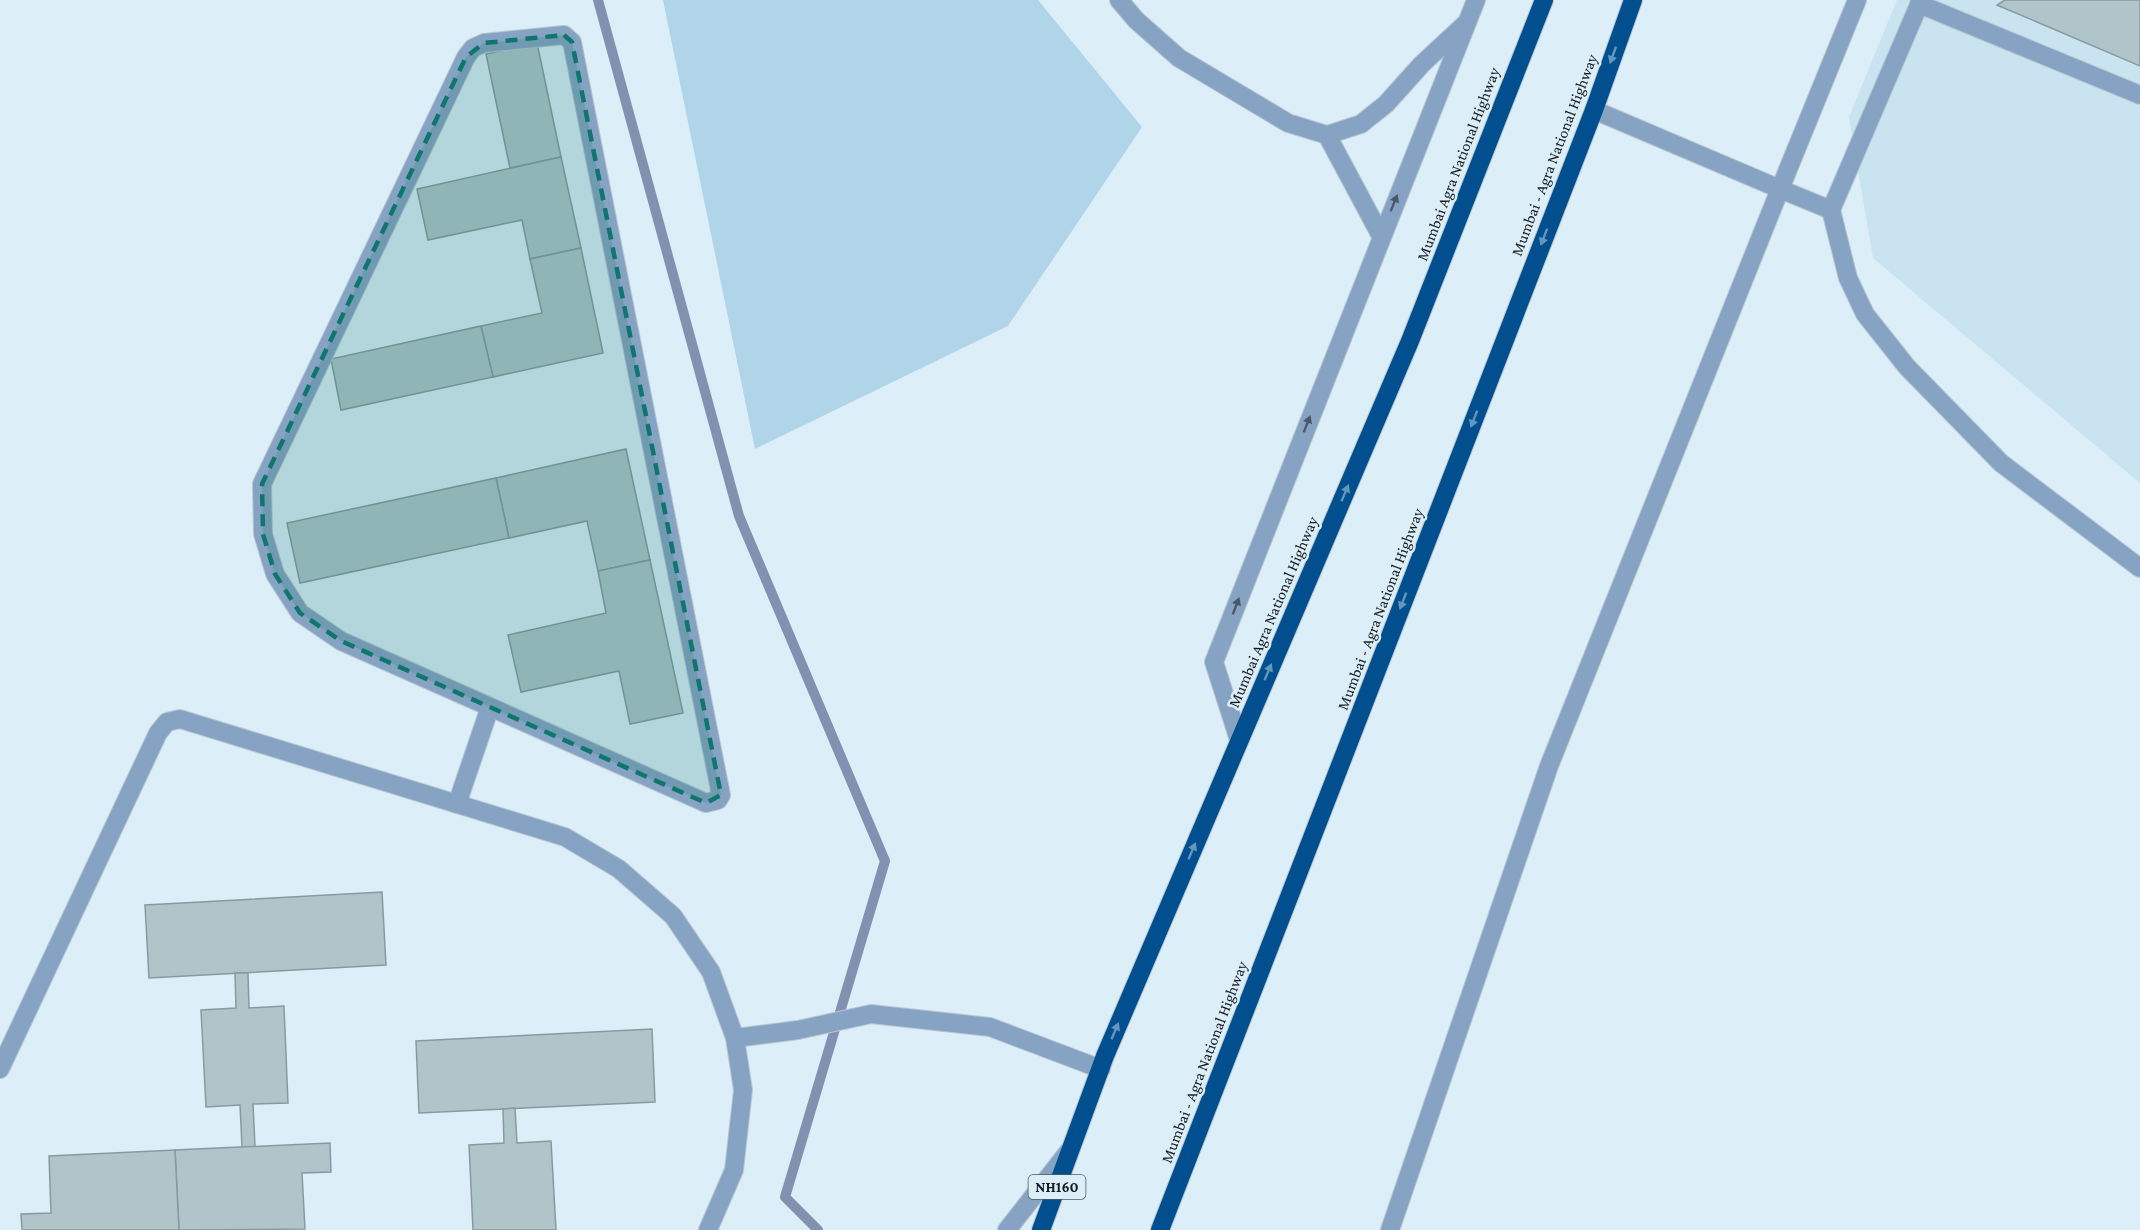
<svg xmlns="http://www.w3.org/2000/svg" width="2140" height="1230" font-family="'Crimson Pro',serif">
	<rect width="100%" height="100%" fill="#dceef8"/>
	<polygon fill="#c9e3f1" points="1897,0 2140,0 2140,483 1873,258 1849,117"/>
	<polygon fill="#b0d5e9" points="663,0 1038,0 1142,127 1008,326 755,449"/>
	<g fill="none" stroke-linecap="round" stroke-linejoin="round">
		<polyline stroke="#8490b0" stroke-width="10" points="598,0 739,516 885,861 785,1197 818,1230"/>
	</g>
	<g fill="#b0c5c9" stroke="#869b9f" stroke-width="1.5">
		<polygon points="2005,0 2140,0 2140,66 1997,5"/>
		<polygon points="537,43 561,157 510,168 486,54"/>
		<polygon points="561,157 581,248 530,259 522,220 428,240 417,189"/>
		<polygon points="581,248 603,353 493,377 481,326 542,313 530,259"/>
		<polygon points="481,326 493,377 341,410 331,359"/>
		<polygon points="626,449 650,560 598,571 587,521 509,538 496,478"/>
		<polygon points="496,478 509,538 300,583 287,523"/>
		<polygon points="650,560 683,713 630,724 619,671 521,692 508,635 606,613 598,571"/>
		<polygon points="382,892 386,965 149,978 145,905"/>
		<polygon points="235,973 248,973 249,1008 284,1006 288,1103 253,1104 255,1147 242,1147 240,1105 206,1107 201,1010 236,1008"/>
		<polygon points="652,1029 655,1102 419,1113 416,1041"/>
		<polygon points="515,1108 517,1143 551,1141 556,1230 473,1230 469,1145 504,1143 503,1109"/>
		<polygon points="330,1143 331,1172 302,1173 305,1229 179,1230 175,1150"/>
		<polygon points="175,1150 179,1230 22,1230 21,1214 51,1213 49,1156"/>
	</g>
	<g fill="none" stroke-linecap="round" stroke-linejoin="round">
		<g stroke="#b8c8d1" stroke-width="20">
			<g id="minor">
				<polyline points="1119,0 1136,20 1179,58 1288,123 1327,135 1361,124 1386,104 1422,64 1464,25"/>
				<polyline points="1919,4 2140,95"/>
				<polyline points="1594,110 1780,189 1857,0"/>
				<polyline points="1327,135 1381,236"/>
				<polyline points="1831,210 1848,278 1865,314 1907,367 2001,463 2140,568"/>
				<polyline points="1239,740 1214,662 1476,0"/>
				<polyline points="457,804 490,707 341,641 300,613 275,574 263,534 262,484 466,57 473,48 484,43 564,35 572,42 721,795 718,800 706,803 490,707"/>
				<polyline points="735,1038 798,1030 871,1014 990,1027 1101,1069"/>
				<polyline points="0,1069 158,733 167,722 180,719 565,837 619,869 673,916 711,972 735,1038 743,1090 734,1170 708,1230"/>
				<polyline points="1007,1230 1069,1151"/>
				<polyline points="1390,1230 1549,766 1780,189 1831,210 1921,0"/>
			</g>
		</g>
		<g stroke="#b8c8d1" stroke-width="20">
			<g id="highway">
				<polyline points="1041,1230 1105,1056 1410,341 1544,0"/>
				<polyline points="1160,1230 1594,110 1633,0"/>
			</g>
		</g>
		<use href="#minor" stroke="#87a3c3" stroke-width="18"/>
		<use href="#highway" stroke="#014f8f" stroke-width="18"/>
	</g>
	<defs><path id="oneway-solid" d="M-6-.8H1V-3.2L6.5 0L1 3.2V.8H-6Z" transform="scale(1.5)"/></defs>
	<g fill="#6497be">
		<use href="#oneway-solid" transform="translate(1613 55) rotate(110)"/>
		<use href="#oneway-solid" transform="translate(1544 237) rotate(111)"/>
		<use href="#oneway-solid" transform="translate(1474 419) rotate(111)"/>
		<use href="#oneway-solid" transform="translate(1345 493) rotate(-67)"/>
		<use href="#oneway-solid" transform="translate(1403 601) rotate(111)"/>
		<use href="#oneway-solid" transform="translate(1268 672) rotate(-67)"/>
		<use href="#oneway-solid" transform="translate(1192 851) rotate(-67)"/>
		<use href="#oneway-solid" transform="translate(1115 1031) rotate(-67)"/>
	</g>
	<g fill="#495969">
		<use href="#oneway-solid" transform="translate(1394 203) rotate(-68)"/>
		<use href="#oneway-solid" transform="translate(1307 424) rotate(-69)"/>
		<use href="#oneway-solid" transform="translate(1236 606) rotate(-69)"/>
	</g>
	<path fill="#0f766e" fill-opacity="0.2" stroke="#0f766e" stroke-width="4.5" stroke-dasharray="12 8" stroke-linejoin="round" d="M564 35 572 42 721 795 706 803 341 641 300 613 275 574 263 534 262 484 466 57 484 43Z"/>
	<g text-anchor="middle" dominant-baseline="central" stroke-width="5" stroke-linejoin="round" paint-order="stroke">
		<rect fill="#dceef8" stroke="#515b61" stroke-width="1.5" x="1028.5" y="1175" width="57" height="24" rx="4.5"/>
		<g font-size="15" font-weight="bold" fill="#161c20">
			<text x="1057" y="1187">NH160</text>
		</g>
		<g font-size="16" fill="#161c20" stroke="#dceef8">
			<text transform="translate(1554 155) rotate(-69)">Mumbai - Agra National Highway</text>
			<text transform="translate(1458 164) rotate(-69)">Mumbai Agra National Highway</text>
			<text transform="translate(1380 609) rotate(-69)">Mumbai - Agra National Highway</text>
			<text transform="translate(1273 612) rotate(-67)">Mumbai Agra National Highway</text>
			<text transform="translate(1204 1062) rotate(-69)">Mumbai - Agra National Highway</text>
		</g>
	</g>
</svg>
